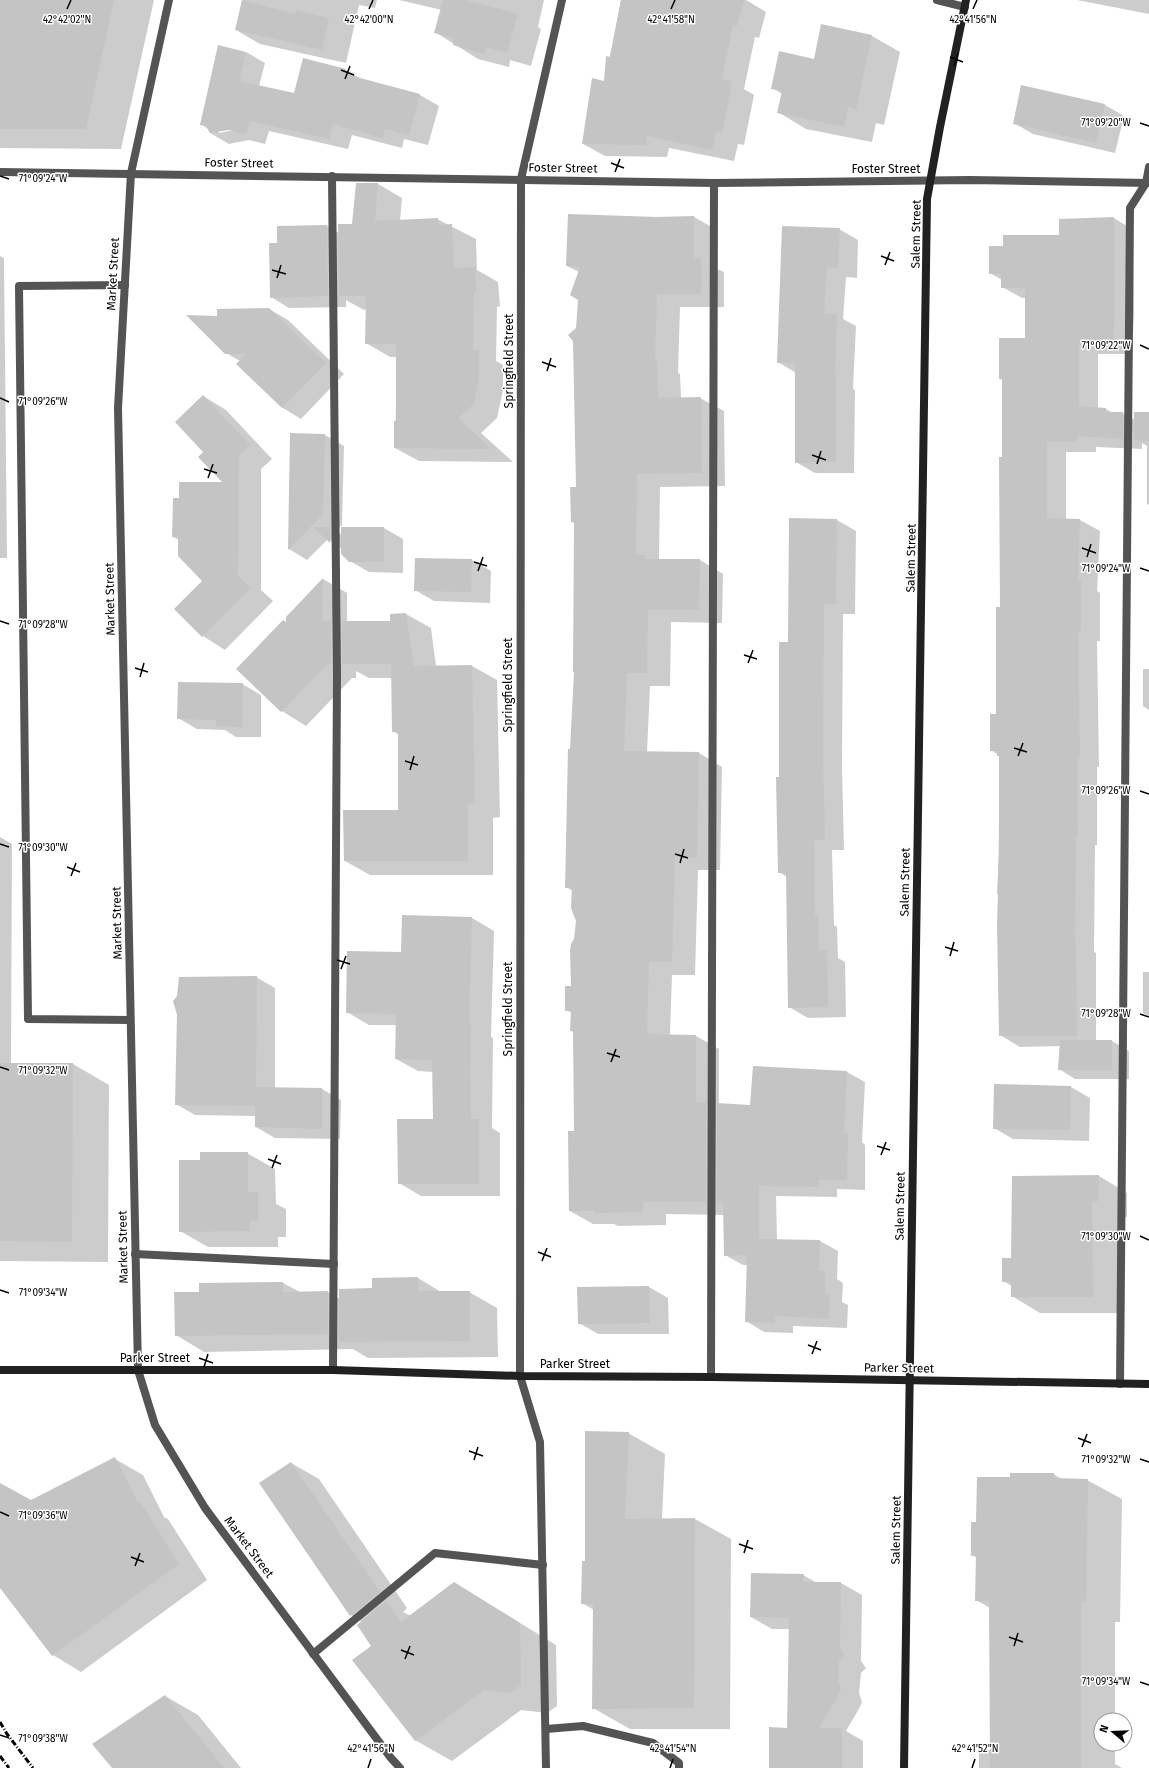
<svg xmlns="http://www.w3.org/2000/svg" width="1149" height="1768" font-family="'Fira Sans',sans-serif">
	<rect width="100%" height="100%" fill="#fff"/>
	<g fill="#0003" fill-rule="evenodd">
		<polygon points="0,0 154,0 121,149 0,148"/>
		<polygon points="243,0 377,0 375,8 359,5 346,63 260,44 236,30"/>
		<polygon points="399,0 544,0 538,27 541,29 531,66 510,60 509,67 478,59 435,32 442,10"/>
		<polygon points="621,0 746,0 766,12 759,38 755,37 744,89 754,95 744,145 738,144 734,161 669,148 667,157 605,156 583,144 605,82"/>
		<polygon points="1077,0 1149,0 1149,14"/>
		<polygon points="872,36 900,52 884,125 876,123 872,142 806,129 778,112 782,94 773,88 815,60"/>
		<path d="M246 52 265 63 259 86 294 95 346 70 363 80 420 95 439 106 428 145 404 139 402 148 352 135 348 149 269 131 265 144 249 140 229 144 210 133 208 129 201 124ZM234 128V130L219 133V131Z"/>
		<polygon points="1105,105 1124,116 1115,153 1033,134 1014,123"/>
		<polygon points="378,184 402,198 400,221 437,219 476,239 477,270 498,282 500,306 497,307 496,361 503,365 503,390 497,418 481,433 513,462 419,461 395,448 397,357 390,357 366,343 367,309 364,310 346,300 346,307 289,308 271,297 278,244 327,226 339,233 353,225"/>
		<polygon points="694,217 717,230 717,269 724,272 724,307 680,307 678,373 680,374 681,398 700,398 724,411 725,486 660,487 659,560 700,560 723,574 722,623 671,622 670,686 650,686 647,752 699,753 722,767 720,870 698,870 695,975 672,975 670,1035 696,1036 719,1049 719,1104 751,1106 847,1072 865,1082 862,1142 865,1145 865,1190 837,1189 837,1197 776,1196 777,1240 820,1241 838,1251 837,1279 843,1283 842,1302 848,1305 847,1328 793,1326 793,1333 764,1332 746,1321 748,1265 743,1265 725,1255 725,1215 666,1214 666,1225 618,1226 614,1224 593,1224 570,1211 575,1132 574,1032 571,1031 572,1013 566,1010 572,987 577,921 573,891 566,887 575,673 575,524 572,522 577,488 577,329 579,300 579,272 567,266 657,218"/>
		<polygon points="1114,218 1133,230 1134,315 1132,354 1098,354 1098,409 1106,409 1113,413 1122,413 1135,420 1149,413 1149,505 1147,504 1147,446 1142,443 1142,449 1096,447 1096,452 1066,452 1066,520 1080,520 1100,531 1097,591 1100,593 1100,641 1097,641 1099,767 1097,767 1097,845 1095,845 1094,952 1096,953 1096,1041 1112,1041 1129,1051 1129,1079 1075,1079 1059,1069 1061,1046 1020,1047 1000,1035 998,893 1000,756 991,750 997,715 1001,608 1003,381 1000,379 1026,339 1026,298 1022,298 1002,287 1002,280 990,273 1004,247 1060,236"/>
		<polygon points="839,229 858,240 857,278 846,277 843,319 856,326 853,388 855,390 854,473 815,473 796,462 796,373 778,362"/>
		<polygon points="0,256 4,258 7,558 0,558"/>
		<polygon points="269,309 288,320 344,374 301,419 283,408 237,364 240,361 226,353 218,317"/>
		<polygon points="203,396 226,410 272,459 261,469 261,590 273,601 225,650 203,636 175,609 203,581 179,540 173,537 180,499 225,483 205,452"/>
		<polygon points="291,434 325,435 344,446 342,525 336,531 342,535 384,528 403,539 403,573 369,572 350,561 342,549 328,539 307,560 289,549"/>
		<polygon points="837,520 856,531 855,614 843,614 842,767 844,850 832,850 834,925 837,927 838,958 845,962 846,1017 808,1018 789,1007 787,877 779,872 780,778 789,643"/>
		<polygon points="472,560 491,571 490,603 434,601 415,590"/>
		<polygon points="323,579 347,593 347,622 391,622 406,614 431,628 436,666 472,666 497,680 500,817 493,818 493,875 370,875 345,861 399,811 399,735 393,731 392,678 369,678 356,671 356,678 352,678 306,726 282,711 237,669 287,623 287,617"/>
		<polygon points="1143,669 1149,669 1149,710 1143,706"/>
		<polygon points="242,684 261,695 261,737 236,737 225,730 197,729 178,718"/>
		<polygon points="0,837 12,844 11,1064 73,1064 109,1085 108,1262 0,1261"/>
		<polygon points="472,918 494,931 491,1037 493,1038 492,1128 500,1133 500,1196 421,1196 399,1183 434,1120 433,1072 418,1071 396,1059 397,1025 369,1025 347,1012 402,953"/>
		<polygon points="1143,972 1149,972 1149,1016 1143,1013"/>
		<polygon points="256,977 275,988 275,1088 322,1089 341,1100 340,1139 275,1138 256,1127 256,1116 195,1115 176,1104"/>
		<polygon points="1071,1087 1090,1098 1089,1141 1013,1139 994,1128"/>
		<polygon points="247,1153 275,1169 276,1204 286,1209 286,1237 278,1237 278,1247 208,1247 180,1231 201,1161"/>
		<polygon points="1099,1176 1127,1193 1127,1217 1120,1217 1120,1313 1040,1313 1012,1296 1012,1286 1003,1281 1012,1259"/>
		<polygon points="418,1278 441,1292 469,1292 497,1308 498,1357 368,1358 353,1349 204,1352 176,1335 200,1293 283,1283 300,1292 328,1292 340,1299"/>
		<polygon points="649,1287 668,1298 669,1334 598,1334 579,1323 578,1288"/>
		<polygon points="628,1433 665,1454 662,1519 695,1519 731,1539 730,1729 630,1729 593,1708 594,1610 582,1603 586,1562"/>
		<polygon points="115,1459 143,1475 164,1517 168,1519 207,1580 81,1672 53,1655 14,1604 0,1580 0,1484 31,1501"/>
		<polygon points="291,1463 319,1479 407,1608 403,1612 411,1616 454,1583 556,1645 557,1706 547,1713 521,1710 452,1761 415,1740 362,1622 351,1615 261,1484"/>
		<polygon points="1053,1474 1062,1479 1087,1480 1122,1499 1120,1622 1115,1622 1115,1720 1101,1720 1101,1744 1115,1744 1115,1764 1122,1768 979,1768 979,1750 991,1750 990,1608 976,1600 977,1558 972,1555 977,1523 1011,1478"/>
		<polygon points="803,1575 817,1583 841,1583 862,1595 861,1661 866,1668 861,1673 859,1693 862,1702 860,1707 846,1731 863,1741 863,1768 770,1768 788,1729 790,1629 772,1629 751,1617"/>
		<polygon points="165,1696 198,1715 241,1768 113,1768"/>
	</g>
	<g fill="#c4c4c4">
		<polygon points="0,0 114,0 86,129 0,129"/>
		<polygon points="242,0 295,14 296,10 329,18 322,50 235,30"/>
		<polygon points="443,0 466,0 518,14 507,53 486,47 484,54 453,45 454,38 434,33"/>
		<polygon points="621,0 744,0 737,26 733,25 722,79 732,81 722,133 716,132 712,150 647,136 646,145 582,144 592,78 604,81 606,56 610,57"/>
		<polygon points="821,24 872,35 856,109 848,107 844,127 777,113 782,91 771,89 779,51 814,59"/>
		<polygon points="218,45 246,52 239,81 294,93 303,58 346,69 345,74 420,94 409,135 385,129 383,138 333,124 329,139 250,121 246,134 229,130 210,133 206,126 200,125"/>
		<polygon points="1021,85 1105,104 1096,143 1013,124"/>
		<polygon points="356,183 378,183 375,221 438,218 438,225 452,224 454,268 475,267 476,293 474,293 473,350 479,350 479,376 474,404 458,418 491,449 394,448 394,421 396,421 396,344 365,344 366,296 339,296 338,224 352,224"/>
		<polygon points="568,214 657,217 694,216 694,258 701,258 701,294 657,294 655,360 657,360 658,398 701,397 702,473 637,474 636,555 645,555 645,559 700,559 699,610 648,610 647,673 627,673 624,751 699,752 697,858 675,857 672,962 649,962 647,1034 696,1035 696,1102 706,1102 706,1202 643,1202 643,1212 594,1213 594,1211 569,1211 568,1131 574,1131 573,1031 570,1031 571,1011 565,1011 565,986 571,986 570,951 571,944 574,939 576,921 571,908 572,887 565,888 568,749 570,749 574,672 573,672 574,522 571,522 570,487 576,487 573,341 568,335 576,328 578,300 570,295 580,267 566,266"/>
		<polygon points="1114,217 1115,303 1113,344 1079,343 1079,406 1106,408 1106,412 1123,412 1123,439 1077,436 1077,442 1047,442 1047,518 1080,519 1078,581 1081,581 1081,631 1078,631 1080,757 1077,756 1078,834 1076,834 1075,941 1076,941 1077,1036 999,1036 997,924 998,894 997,894 999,853 999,756 997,756 997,751 990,751 990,714 996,714 996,607 1000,607 999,457 1002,457 1002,379 999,379 999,338 1025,338 1025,288 1001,288 1001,274 989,274 989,246 1003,246 1003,235 1059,235 1059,219"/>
		<polygon points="327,225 328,296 270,298 269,243 277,243 277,226"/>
		<polygon points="782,226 840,228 838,268 827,267 824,314 837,314 835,378 836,378 836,462 795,463 795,363 777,363"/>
		<polygon points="269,308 326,363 282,408 236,364 246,354 225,354 186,315 217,316 217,309"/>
		<polygon points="203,395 250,445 239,456 238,576 251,588 202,637 174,609 202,581 178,556 178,537 172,537 173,498 179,498 179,482 222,482 198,457 203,452 175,422"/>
		<polygon points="1134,412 1149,412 1149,441 1134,440"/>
		<polygon points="290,433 325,434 323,514 288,550"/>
		<polygon points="789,518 837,519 836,604 824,604 823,755 825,840 814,840 815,915 818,915 819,950 827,950 828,1007 788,1008 786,873 778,873 776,777 779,777 779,642 788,642"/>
		<polygon points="313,527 330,527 330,543"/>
		<polygon points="341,527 384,527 384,562 349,562 341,554"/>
		<polygon points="415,558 472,559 471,592 414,591"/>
		<polygon points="323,578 322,621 331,621 331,664 327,665 281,712 236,669 283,620 286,622 286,617"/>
		<polygon points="406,613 414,666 472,665 475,803 468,804 468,861 344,861 343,810 398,810 398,732 392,732 391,664 342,664 342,621 390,621 390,614"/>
		<polygon points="178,682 243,683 242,727 216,726 216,720 177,719"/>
		<polygon points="402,915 472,917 469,1024 471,1024 470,1069 471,1119 479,1119 479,1184 398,1184 397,1119 433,1119 432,1060 395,1059 396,1014 346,1013 347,951 401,952"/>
		<polygon points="257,976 256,1087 322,1088 322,1129 255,1127 255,1106 175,1105 177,1015 173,1001 177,996 179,977"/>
		<polygon points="1060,1040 1112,1040 1112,1070 1058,1070"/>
		<polygon points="0,1063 73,1063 72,1242 0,1241"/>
		<polygon points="753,1066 847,1071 844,1133 848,1133 847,1180 819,1180 819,1187 759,1186 759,1239 820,1240 819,1271 825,1271 825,1294 830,1294 829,1319 775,1316 775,1323 745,1322 747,1255 724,1256 723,1203 717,1203 717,1103 750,1105"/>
		<polygon points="994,1084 1071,1086 1070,1130 993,1129"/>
		<polygon points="200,1152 248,1152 248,1192 258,1192 258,1221 250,1221 250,1231 179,1232 179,1160 200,1160"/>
		<polygon points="1099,1175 1099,1201 1092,1201 1093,1297 1011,1297 1011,1281 1002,1282 1002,1258 1011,1258 1012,1176"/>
		<polygon points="418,1277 418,1291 470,1291 470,1341 339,1342 339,1289 372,1288 372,1278"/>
		<polygon points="283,1282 283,1292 328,1291 328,1334 175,1336 174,1292 199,1292 199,1283"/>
		<polygon points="649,1286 650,1323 578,1324 577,1287"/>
		<polygon points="585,1431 629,1432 625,1519 695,1518 694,1708 592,1709 593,1604 581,1604 582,1561 585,1561"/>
		<polygon points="115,1457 138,1503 140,1502 179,1564 52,1656 0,1588 0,1483 31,1500"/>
		<polygon points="291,1462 380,1592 350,1616 259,1483"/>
		<polygon points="1010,1473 1054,1473 1054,1478 1088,1479 1086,1602 1081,1602 1081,1768 990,1768 989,1601 975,1601 976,1555 971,1556 971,1522 976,1522 977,1477 1010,1477"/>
		<polygon points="751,1573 804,1574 803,1582 841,1582 840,1648 845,1655 839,1661 838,1680 841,1689 839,1694 819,1728 842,1728 842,1768 769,1768 769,1727 787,1728 789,1618 750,1617"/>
		<polygon points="454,1582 520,1623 521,1685 510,1693 484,1690 415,1741 352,1660 371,1646 357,1625 386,1601 401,1622"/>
		<polygon points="165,1695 224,1768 112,1768 92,1744"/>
	</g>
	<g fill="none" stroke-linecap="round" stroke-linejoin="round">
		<g stroke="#545454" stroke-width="8">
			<polyline points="937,0 965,7"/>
			<polyline points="332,176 337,675 333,1370"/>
			<polyline points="125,285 19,286 28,1019 130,1020"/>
			<polyline points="135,1254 334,1264"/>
			<polyline points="520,1376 540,1442 546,1768"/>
			<polyline points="711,1377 714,183"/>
			<polyline points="1120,1384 1130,208 1146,183 1149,167"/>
			<polyline points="313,1654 435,1553 543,1565"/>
			<polyline points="546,1729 583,1726 653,1743 679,1763 679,1768"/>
		</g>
		<g stroke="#545454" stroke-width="8">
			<polyline points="169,0 131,173 118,408 138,1370 155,1425 205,1508 391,1758 400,1768"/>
			<polyline points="0,172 714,183 970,180 1149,183"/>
			<polyline points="520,1376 521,179 562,0"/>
		</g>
		<g stroke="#212121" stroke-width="8">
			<polyline points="0,1370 333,1370 520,1376 711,1377 1149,1384"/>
			<polyline points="904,1768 927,199 940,127 966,0"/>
		</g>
		<g stroke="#000" stroke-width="3" stroke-dasharray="6 2 1 2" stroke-linecap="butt">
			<polyline points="0,1722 7,1734 33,1768"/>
			<polyline points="0,1756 9,1768"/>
		</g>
	</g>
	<path fill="none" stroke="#000" stroke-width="1.5" d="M67 9 71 0M369 9 373 0M671 9 675 0M973 9 977 0M950 57 963 62M954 66 958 53M341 70 354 75M345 79 350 66M1140 123 1149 126M611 163 624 168M615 172 620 159M0 176 9 179M881 256 894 261M885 265 890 252M272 270 286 274M277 278 281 265M1140 345 1149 349M542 362 556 367M547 371 551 358M0 398 9 402M812 455 826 460M817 464 821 451M204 469 217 473M208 478 213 464M1082 548 1096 553M1087 557 1091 544M474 562 487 566M1140 568 1149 571M478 571 483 557M0 621 9 624M744 655 757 659M748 663 753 650M135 668 148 672M140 677 144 663M1014 748 1027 752M1018 756 1023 743M405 761 418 765M410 770 414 756M1140 791 1149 794M0 844 9 847M675 854 688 858M680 863 684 849M67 867 80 872M71 876 76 863M945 947 958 951M950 956 954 942M337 960 350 964M341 969 346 956M1140 1014 1149 1017M607 1053 620 1057M611 1062 616 1049M0 1067 9 1070M877 1146 890 1150M881 1155 886 1142M268 1159 281 1164M272 1168 277 1155M1140 1236 1149 1240M538 1252 551 1257M542 1261 547 1248M0 1290 9 1293M808 1345 821 1350M812 1354 817 1341M199 1358 213 1363M204 1367 208 1354M1078 1438 1091 1443M1082 1447 1087 1434M469 1451 483 1456M1140 1459 1149 1462M474 1460 478 1447M0 1512 9 1516M739 1544 753 1549M744 1553 748 1540M131 1557 144 1562M135 1566 140 1553M1009 1637 1023 1642M1014 1646 1018 1633M401 1650 414 1655M405 1659 410 1646M1140 1682 1149 1685M0 1735 9 1738M368 1768 371 1759M670 1768 673 1759M972 1768 975 1759"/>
	<g text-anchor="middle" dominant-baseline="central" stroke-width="3" stroke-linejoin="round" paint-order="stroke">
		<g font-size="12" fill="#000" stroke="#fff">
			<text transform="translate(239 163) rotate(1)">Foster Street</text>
			<text transform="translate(563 168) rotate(1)">Foster Street</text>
			<text x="886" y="169">Foster Street</text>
			<text transform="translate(916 234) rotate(-89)">Salem Street</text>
			<text transform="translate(113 274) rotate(-87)">Market Street</text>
			<text transform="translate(509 361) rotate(-90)">Springfield Street</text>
			<text transform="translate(911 558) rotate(-89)">Salem Street</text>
			<text transform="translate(110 599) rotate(-91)">Market Street</text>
			<text transform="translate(508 685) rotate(-90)">Springfield Street</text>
			<text transform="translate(905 882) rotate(-89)">Salem Street</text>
			<text transform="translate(117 923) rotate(-91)">Market Street</text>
			<text transform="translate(508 1009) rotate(-90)">Springfield Street</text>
			<text transform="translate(900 1206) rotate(-89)">Salem Street</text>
			<text transform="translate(123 1247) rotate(-91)">Market Street</text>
			<text x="155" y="1358">Parker Street</text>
			<text x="575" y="1364">Parker Street</text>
			<text transform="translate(899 1368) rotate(1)">Parker Street</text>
			<text transform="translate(896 1530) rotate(-89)">Salem Street</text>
			<text transform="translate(249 1547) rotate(53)">Market Street</text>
		</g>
	</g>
	<g font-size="10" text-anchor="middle" fill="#000" stroke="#fff" stroke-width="3" stroke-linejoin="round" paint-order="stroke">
		<text x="67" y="23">42°42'02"N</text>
		<text x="369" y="23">42°42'00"N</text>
		<text x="671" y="23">42°41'58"N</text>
		<text x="973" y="23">42°41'56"N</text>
		<text x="1106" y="126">71°09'20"W</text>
		<text x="43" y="182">71°09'24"W</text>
		<text x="1106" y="349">71°09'22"W</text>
		<text x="43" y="405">71°09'26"W</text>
		<text x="1106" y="572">71°09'24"W</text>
		<text x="43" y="628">71°09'28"W</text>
		<text x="1106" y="794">71°09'26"W</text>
		<text x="43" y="851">71°09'30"W</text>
		<text x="1106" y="1017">71°09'28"W</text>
		<text x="43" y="1074">71°09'32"W</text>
		<text x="1106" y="1240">71°09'30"W</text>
		<text x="43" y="1296">71°09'34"W</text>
		<text x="1106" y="1463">71°09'32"W</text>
		<text x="43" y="1519">71°09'36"W</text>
		<text x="1106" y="1685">71°09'34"W</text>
		<text x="43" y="1742">71°09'38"W</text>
		<text x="371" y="1752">42°41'56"N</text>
		<text x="673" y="1752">42°41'54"N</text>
		<text x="975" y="1752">42°41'52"N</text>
	</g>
	<g transform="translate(1113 1732) rotate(289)"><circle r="19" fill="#ffffff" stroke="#999999"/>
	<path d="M0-3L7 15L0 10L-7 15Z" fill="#000000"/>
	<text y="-6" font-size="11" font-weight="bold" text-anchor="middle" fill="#000000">N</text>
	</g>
</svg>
